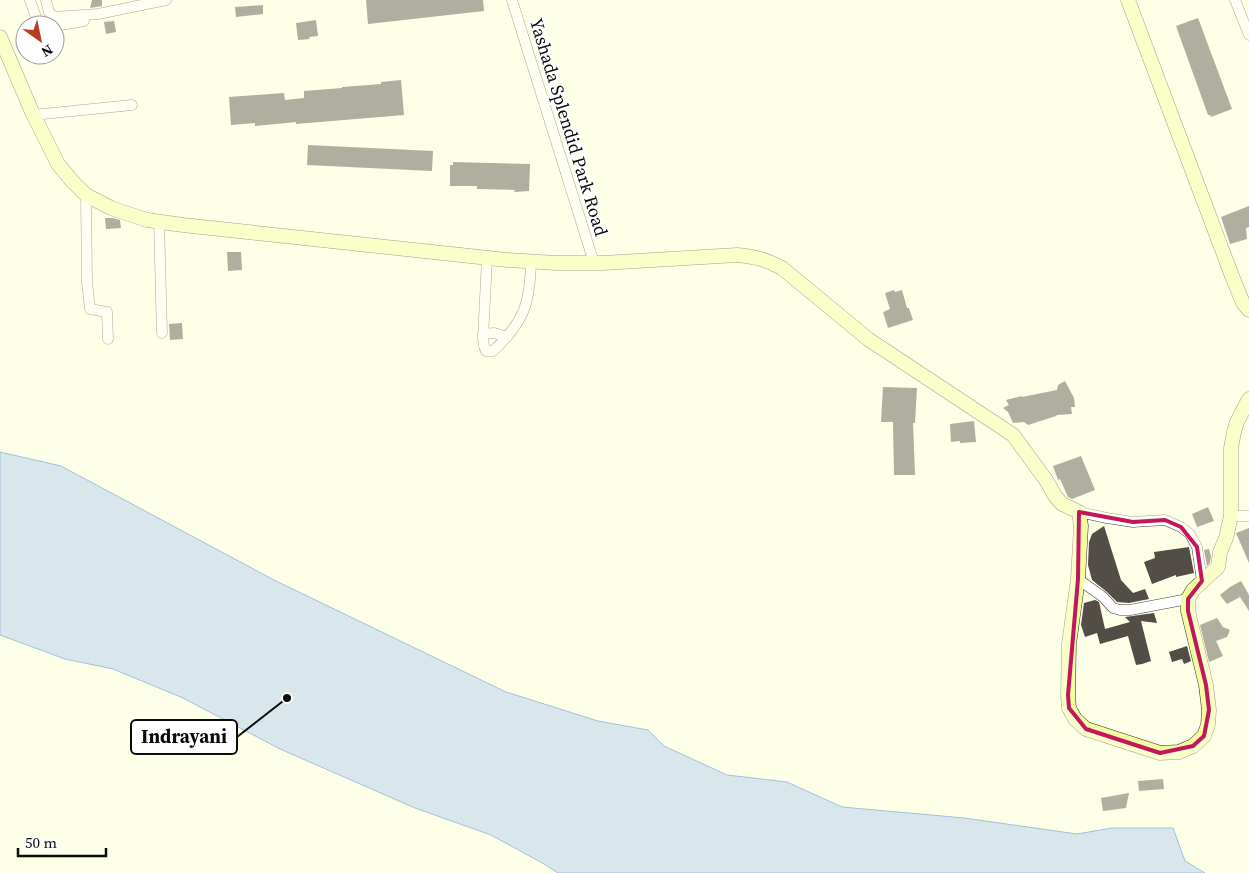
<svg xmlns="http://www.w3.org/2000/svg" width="1249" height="873" font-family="'Source Serif 4',serif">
	<rect width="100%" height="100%" fill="#feffe7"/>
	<polygon fill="#aecbf4" stroke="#3670c9" points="0,452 61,466 274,580 506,692 598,721 648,730 664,746 727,775 787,782 842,807 964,818 1077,834 1112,828 1173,828 1185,861 1205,873 558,873 544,864 491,835 415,808 280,749 183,698 113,669 65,659 0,635"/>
	<g fill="#524d47">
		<polygon points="92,0 102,0 102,6 90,8"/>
		<polygon points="366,0 483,0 484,11 368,24"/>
		<polygon points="263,5 263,14 236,17 235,7"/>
		<polygon points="1198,18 1232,109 1211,117 1210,115 1208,115 1176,26"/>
		<polygon points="316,20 318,36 309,37 310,39 298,40 296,23"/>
		<polygon points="114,21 116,32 106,34 104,22"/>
		<polygon points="401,80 404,115 296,124 296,122 255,126 255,123 231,125 229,97 284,93 285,100 304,98 304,91 342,88 342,87 381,84 381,82"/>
		<polygon points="308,145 433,151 432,171 307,165"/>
		<polygon points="453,162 530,164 529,191 514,192 515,190 477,189 477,186 450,186 450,165 453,165"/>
		<polygon points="1249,206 1249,227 1246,228 1247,239 1230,244 1221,217"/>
		<polygon points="105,218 113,218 120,220 121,228 106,229"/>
		<polygon points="227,252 241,252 242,270 228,271"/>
		<polygon points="894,290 895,292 902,290 907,308 909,308 913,320 888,328 883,312 890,309 885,293"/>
		<polygon points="182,323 183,339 170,340 169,324"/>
		<polygon points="1065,381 1074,398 1075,407 1071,407 1072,414 1057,415 1056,416 1028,425 1024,422 1013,423 1008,412 1003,408 1009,405 1006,400 1022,396 1022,397 1057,390 1058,385"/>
		<polygon points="883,387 917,388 915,423 913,423 915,475 894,475 893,422 881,422"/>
		<polygon points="974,421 976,442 960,443 960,441 951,442 950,424"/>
		<polygon points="1081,456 1095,490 1072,499 1068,497 1060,479 1058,480 1053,466"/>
		<polygon points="1208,507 1214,521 1197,527 1192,514"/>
		<polygon points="1104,526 1121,580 1133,593 1145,589 1149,599 1129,603 1117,602 1107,592 1092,580 1088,565 1089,542 1092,534"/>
		<polygon points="1249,528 1249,563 1236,533"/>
		<polygon points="1189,547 1194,573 1176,577 1176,575 1152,584 1144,562 1155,558 1154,552"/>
		<polygon points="1209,549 1211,556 1210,563 1207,566 1204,550"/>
		<polygon points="1241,581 1249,595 1249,611 1240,597 1227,604 1220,595 1230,587"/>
		<polygon points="1095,600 1099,602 1105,629 1130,622 1125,617 1154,613 1157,623 1141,621 1151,661 1142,664 1136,665 1128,636 1100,644 1097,633 1085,637 1081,625 1084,603"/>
		<polygon points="1217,618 1223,627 1230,630 1227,637 1216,641 1223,656 1209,662 1200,625"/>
		<polygon points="1187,646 1191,661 1184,664 1182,659 1172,662 1169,652"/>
		<polygon points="1163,779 1164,789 1139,791 1138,781"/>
		<polygon points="1129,793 1126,808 1103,811 1101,798"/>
	</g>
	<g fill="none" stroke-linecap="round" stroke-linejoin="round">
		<g stroke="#3d3d3d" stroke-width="11">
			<g id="street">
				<polyline points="30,0 37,20 42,25"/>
				<polyline points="46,0 49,12 54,17 98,14 166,0"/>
				<polyline points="512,0 594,263"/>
				<polyline points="1235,0 1249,35"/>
				<polyline points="55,26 84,21"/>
				<polyline points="33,115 132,105"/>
				<polyline points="86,195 87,282 90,309 107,312 108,339"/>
				<polyline points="159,222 162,333"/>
				<path d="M487 258 483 339 484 346 486 351H493C524 322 530 304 531 262"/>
				<polyline points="483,334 494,333 507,337"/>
				<polyline points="1079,512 1107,518 1133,522 1165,520 1181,527 1190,534 1197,547 1202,581"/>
				<polyline points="1231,516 1249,516"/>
				<polyline points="1078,579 1103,597 1113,608 1120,610 1130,610 1188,599"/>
			</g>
		</g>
		<g stroke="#2c2c2c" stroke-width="15">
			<g id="secondary">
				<polyline points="1128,0 1232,276 1243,303 1249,310"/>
				<path d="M0 37 32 112 58 164 72 181 86 195 111 208 147 220 183 225 507 260 556 263H603L737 255C756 257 765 259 782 268L868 339 1013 435 1046 480 1055 496 1062 504 1079 512 1081 526 1078 579 1069 644 1068 695 1069 708 1075 719 1086 729 1160 753 1179 752 1193 746 1204 736 1208 725 1209 710 1206 685 1188 611V599L1193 590 1218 567 1220 552 1226 538 1231 516V448L1234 432 1237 422 1249 399"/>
			</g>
		</g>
		<use href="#street" stroke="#fff" stroke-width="10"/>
		<use href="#secondary" stroke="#f5fda3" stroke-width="14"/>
	</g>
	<path d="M0 0H1249V873H0ZM1079 512 1133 522 1165 520 1181 527 1197 547 1202 581 1188 599V611L1206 685 1209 710 1204 736 1193 746 1160 753 1086 729 1069 708 1068 695 1078 579Z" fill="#feffe7" fill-opacity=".55" fill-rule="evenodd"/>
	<path fill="none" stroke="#c2185b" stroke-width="4" stroke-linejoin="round" d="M1079 512 1133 522 1165 520 1181 527 1197 547 1202 581 1188 599V611L1206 685 1209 710 1204 736 1193 746 1160 753 1086 729 1069 708 1068 695 1078 579Z"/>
	<g text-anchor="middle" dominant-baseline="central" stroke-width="5" stroke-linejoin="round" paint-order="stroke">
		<g font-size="18" fill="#0a0a0a" stroke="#fff">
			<text transform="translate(569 127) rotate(73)">Yashada Splendid Park Road</text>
		</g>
	</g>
	<path fill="none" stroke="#0a0a0a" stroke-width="2" d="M287 698L237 737"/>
	<circle fill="#0a0a0a" stroke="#fff" stroke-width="2" cx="287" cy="698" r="5"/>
	<rect fill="#fff" stroke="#0a0a0a" stroke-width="2" x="131" y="720" width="106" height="34" rx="5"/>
	<g font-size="19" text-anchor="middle" font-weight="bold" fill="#0a0a0a">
		<text x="184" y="743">Indrayani</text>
	</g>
	<g transform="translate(40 40) rotate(147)"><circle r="24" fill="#ffffff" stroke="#9d9d9d"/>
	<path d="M0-4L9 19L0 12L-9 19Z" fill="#b53d26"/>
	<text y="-8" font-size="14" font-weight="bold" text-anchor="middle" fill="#0a0a0a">N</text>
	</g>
	<path d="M18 848v8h88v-8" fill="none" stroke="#0a0a0a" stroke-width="2.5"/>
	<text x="25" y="848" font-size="15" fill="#0a0a0a" stroke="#ffffff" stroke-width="4" paint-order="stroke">50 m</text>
</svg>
